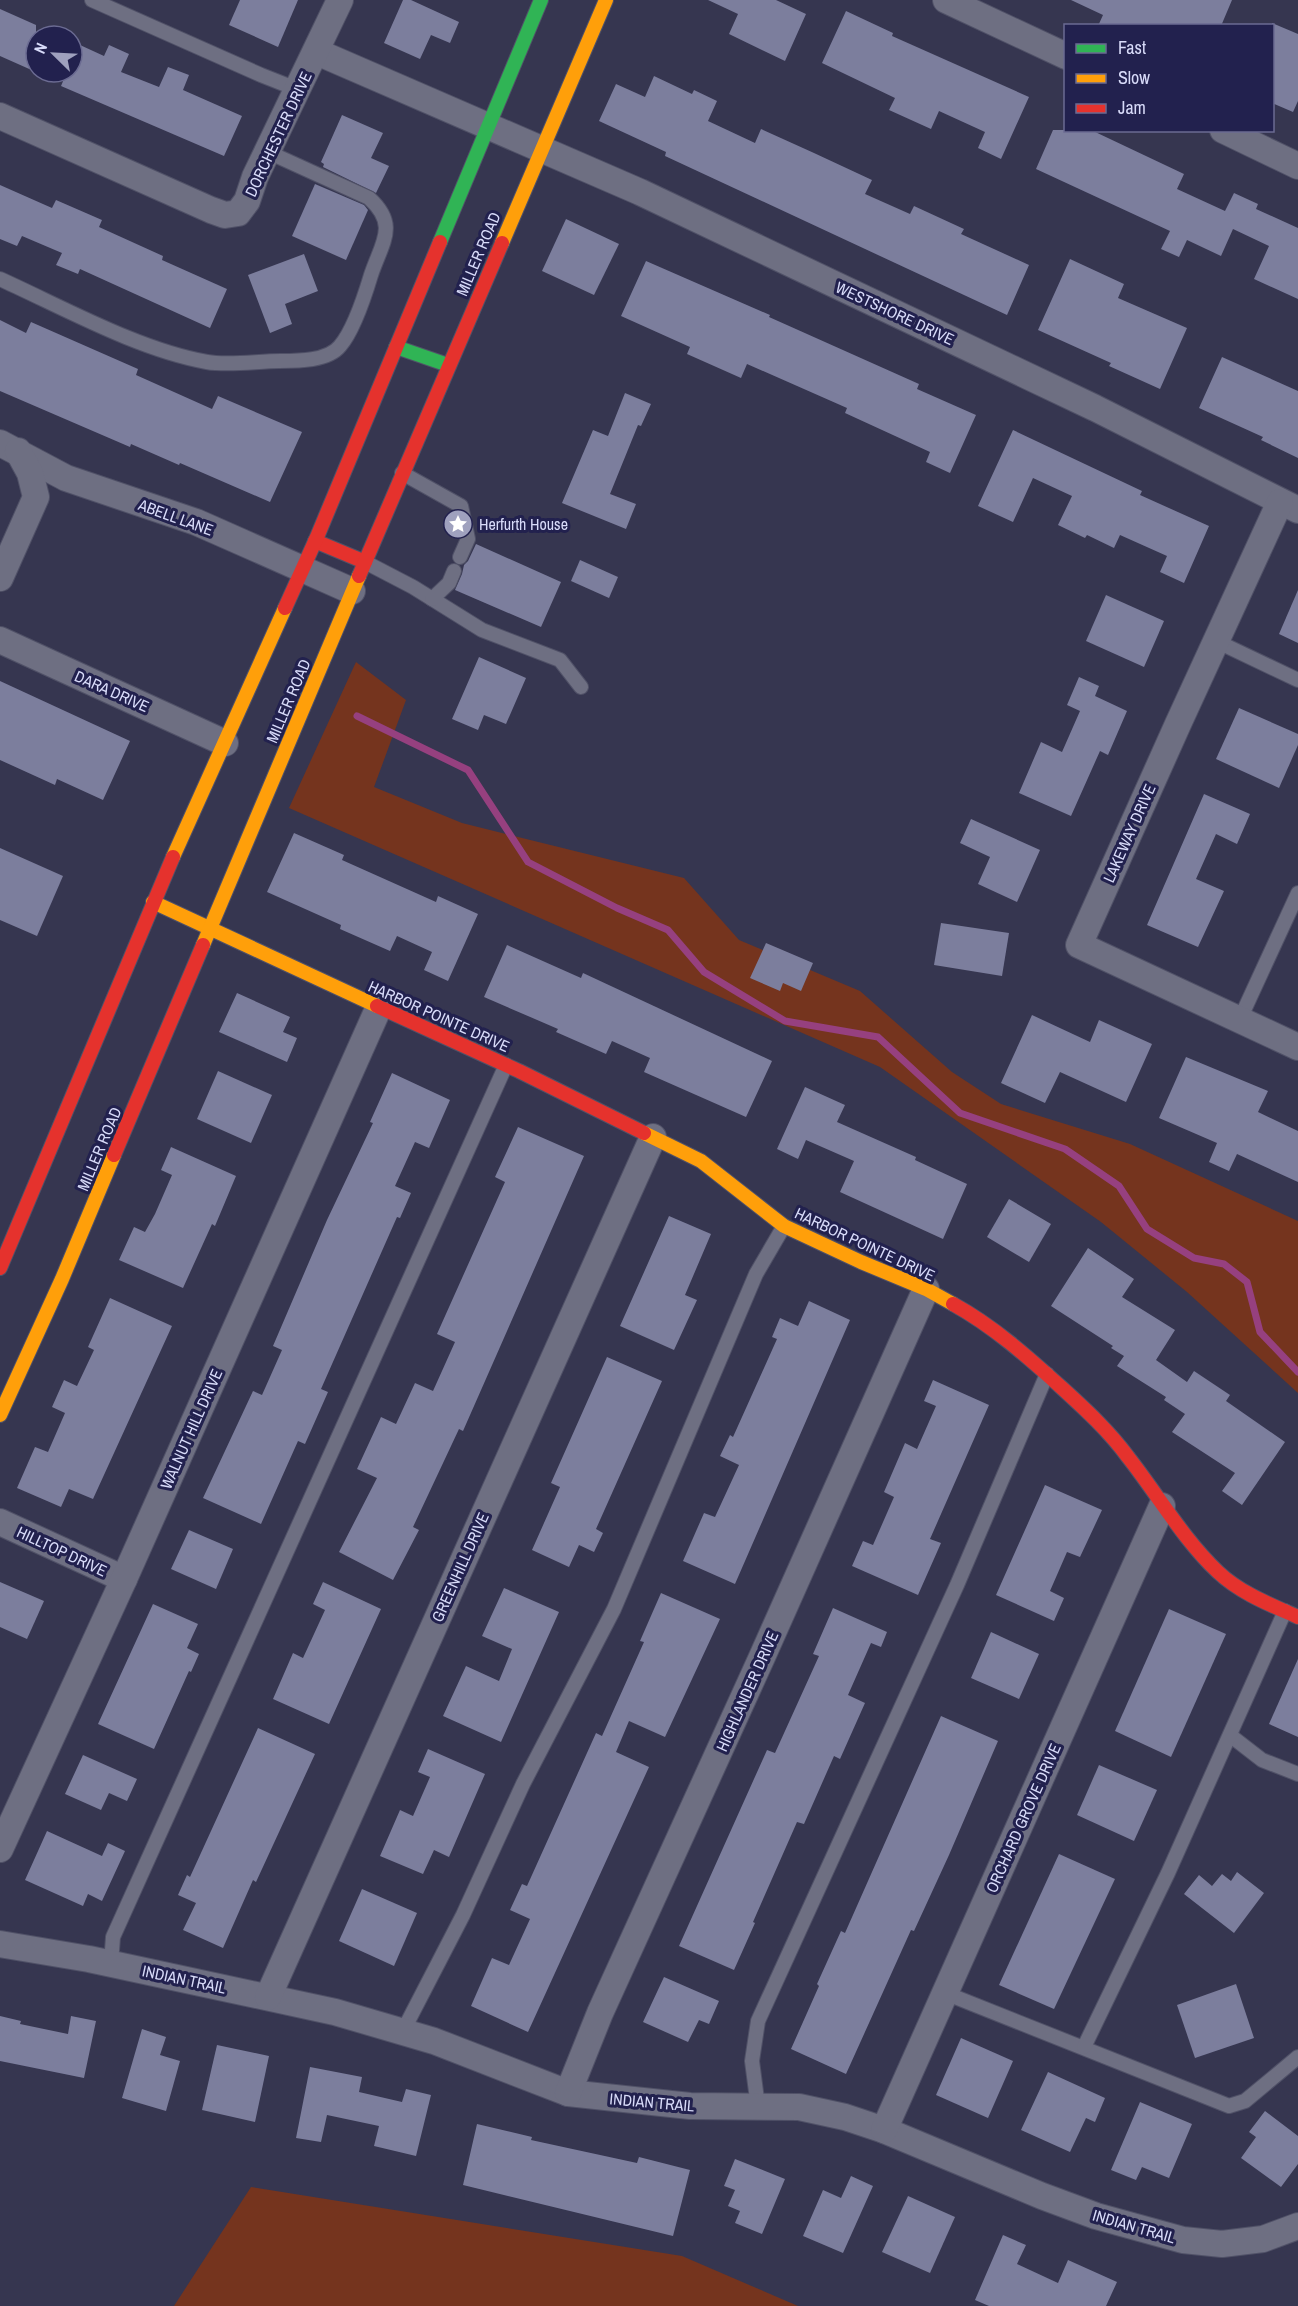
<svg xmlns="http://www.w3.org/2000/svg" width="1298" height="2306" font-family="'Archivo Narrow',sans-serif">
	<rect width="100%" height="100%" fill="#363650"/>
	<g fill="#75341e">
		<polygon points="356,662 406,700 374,787 462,823 684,878 739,940 860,991 952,1072 1001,1104 1130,1144 1298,1221 1298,1393 1187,1292 1101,1222 880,1067 289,808"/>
		<polygon points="251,2187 682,2256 798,2306 174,2306"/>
	</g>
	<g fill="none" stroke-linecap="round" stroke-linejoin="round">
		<polyline stroke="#96407f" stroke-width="7" points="357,716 468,770 528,862 617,908 668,930 704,972 785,1021 878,1037 960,1113 1065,1149 1119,1186 1147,1229 1194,1258 1224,1264 1247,1282 1260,1332 1298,1372"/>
	</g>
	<g fill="#7c7e9d">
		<polygon points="240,0 298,0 278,47 229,25"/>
		<polygon points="403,0 411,0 459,22 450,43 431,35 420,59 384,43"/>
		<polygon points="708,0 776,0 806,14 785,61 729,34 738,14"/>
		<polygon points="1071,0 1232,0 1221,26 1098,26 1103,15"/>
		<polygon points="0,9 36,25 36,72 0,56"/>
		<polygon points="846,11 893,33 892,36 1029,97 1001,159 978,148 985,132 939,111 931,129 889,110 895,98 822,63"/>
		<polygon points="1272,23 1298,34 1298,101 1293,112 1272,103"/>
		<polygon points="80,45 104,56 109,45 129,54 121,72 159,87 168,67 189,75 183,90 242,116 224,156 61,86 67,72 72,72 72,62"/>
		<polygon points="654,76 692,94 694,90 717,101 708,121 755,143 761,129 814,153 872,180 865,194 910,214 914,206 964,229 961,234 1029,265 1007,315 665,156 666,152 599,121 616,84 645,97"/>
		<polygon points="342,115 383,133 371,158 389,166 376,193 323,167 324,164 321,162"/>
		<polygon points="1053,130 1091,130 1184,174 1177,189 1225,211 1234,193 1258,204 1256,209 1298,228 1298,299 1254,279 1269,246 1233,229 1221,256 1187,240 1179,257 1161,249 1170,231 1036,169"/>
		<polygon points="315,184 364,205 368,210 346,260 292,236"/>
		<polygon points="0,185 52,208 56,200 102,220 99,227 163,256 162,260 227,289 210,328 80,269 78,274 56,265 62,253 22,236 17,246 0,239"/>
		<polygon points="566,219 619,244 594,295 542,271"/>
		<polygon points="304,254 318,291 285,304 292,324 270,333 248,275"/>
		<polygon points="1070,259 1124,284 1118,298 1187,328 1160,389 1109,366 1111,363 1038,330"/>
		<polygon points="646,261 770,315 769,317 919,384 917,389 976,415 950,473 926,462 930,452 845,413 847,408 747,364 741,378 687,354 690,347 621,316"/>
		<polygon points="0,320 26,333 31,322 138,369 136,375 212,409 218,396 302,432 270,502 180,463 179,465 131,444 130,447 0,391"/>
		<polygon points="1222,357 1298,391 1298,458 1261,440 1263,437 1199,408"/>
		<polygon points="625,393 651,404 641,426 638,425 610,494 636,504 626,529 562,503 593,430 608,436"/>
		<polygon points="1013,430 1142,491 1140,495 1209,526 1184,583 1160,572 1167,556 1120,535 1114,548 1087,535 1085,538 1058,525 1072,496 1033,478 1013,522 978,506"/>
		<polygon points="476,544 561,582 541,627 455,590 462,574 464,565 468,561"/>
		<polygon points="580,560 618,577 609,598 571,581"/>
		<polygon points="1298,590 1298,643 1279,634"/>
		<polygon points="1106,595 1164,621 1144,667 1086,641"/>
		<polygon points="479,657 526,678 506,724 484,715 478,730 452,719"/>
		<polygon points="1079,677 1099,686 1095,696 1127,711 1108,755 1100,751 1071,816 1019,793 1041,742 1062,752 1080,711 1067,705"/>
		<polygon points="0,681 130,741 103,800 57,779 55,785 0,760"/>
		<polygon points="1239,708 1298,734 1298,745 1279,788 1216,759"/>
		<polygon points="1204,794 1250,814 1237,844 1216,834 1196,879 1224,891 1198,947 1147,925"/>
		<polygon points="971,819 1040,850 1017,902 978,884 990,857 960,843"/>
		<polygon points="294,833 344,855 342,860 436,902 438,896 478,914 448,981 424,970 432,952 397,936 390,951 340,929 341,925 267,892"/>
		<polygon points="0,848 63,876 37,936 0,920"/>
		<polygon points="941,923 1009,933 1002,976 934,965"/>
		<polygon points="766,943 813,963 801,991 783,983 780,991 750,978"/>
		<polygon points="507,945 581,978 583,973 772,1061 746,1117 644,1072 650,1058 612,1041 606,1054 556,1032 558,1029 484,997"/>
		<polygon points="237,993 290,1017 283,1032 297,1038 287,1062 219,1032"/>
		<polygon points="1032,1015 1090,1042 1099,1020 1152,1044 1126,1102 1060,1072 1045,1103 1001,1083"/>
		<polygon points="1186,1057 1268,1091 1258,1112 1298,1131 1298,1182 1237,1154 1229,1171 1209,1162 1217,1143 1159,1118"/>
		<polygon points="218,1071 272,1095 251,1143 197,1119"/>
		<polygon points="392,1073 450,1100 429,1148 415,1142 395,1186 411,1193 400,1218 397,1217 321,1389 328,1392 305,1444 298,1441 261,1524 203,1498 253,1391 262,1395 282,1350 273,1346 327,1220 373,1123 370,1122"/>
		<polygon points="805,1087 845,1105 837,1122 916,1157 915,1160 967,1184 943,1239 840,1192 854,1161 806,1140 798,1159 777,1149"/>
		<polygon points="518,1127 584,1156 463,1431 459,1429 413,1527 419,1530 393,1580 339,1552 377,1478 357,1469 381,1417 396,1424 415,1383 433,1391 455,1342 437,1334 505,1182 495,1177"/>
		<polygon points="171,1147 236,1176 215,1226 212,1224 183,1288 119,1260 134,1227 145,1232 155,1214 172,1175 161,1170"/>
		<polygon points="1009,1199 1051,1224 1029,1262 987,1237"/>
		<polygon points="669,1216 711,1234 685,1295 697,1300 674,1350 620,1326"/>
		<polygon points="1088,1248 1134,1279 1122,1297 1175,1330 1156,1360 1187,1382 1194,1371 1230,1395 1226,1401 1285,1442 1242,1505 1222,1491 1235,1473 1172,1432 1185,1414 1164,1400 1166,1397 1117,1366 1124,1356 1111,1348 1113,1346 1051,1306"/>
		<polygon points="110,1298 172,1326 93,1499 69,1489 61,1507 17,1488 35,1447 48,1452 65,1413 52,1407 64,1380 77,1386 94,1350 88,1347"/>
		<polygon points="809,1301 850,1320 735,1584 683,1561 704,1513 715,1517 739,1465 720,1456 730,1435 733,1437 777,1339 772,1337 780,1318 798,1326"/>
		<polygon points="607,1357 662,1381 596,1529 603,1533 594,1552 579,1545 569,1567 532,1550 560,1487 551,1483"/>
		<polygon points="933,1380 989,1405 930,1539 941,1543 918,1595 852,1566 863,1541 873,1545 894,1497 884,1492 905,1443 917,1449 936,1406 924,1401"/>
		<polygon points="1045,1485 1102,1510 1080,1557 1067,1552 1050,1591 1064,1598 1054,1621 996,1595"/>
		<polygon points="189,1530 233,1549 216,1589 171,1569"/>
		<polygon points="0,1582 44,1601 27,1639 0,1627"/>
		<polygon points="323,1582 381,1609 329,1724 273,1699 293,1653 303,1658 325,1610 313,1604"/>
		<polygon points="504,1588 559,1612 501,1742 443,1716 466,1666 499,1681 512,1649 482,1636"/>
		<polygon points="661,1593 720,1619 665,1737 629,1721 616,1752 649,1767 528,2032 471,2006 492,1958 509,1965 530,1919 510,1910 522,1884 527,1886 596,1733 602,1736 644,1642 640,1641"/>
		<polygon points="153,1604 198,1624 187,1648 199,1654 191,1672 189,1671 154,1749 98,1724"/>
		<polygon points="833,1608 887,1632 881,1647 871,1643 848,1695 865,1703 840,1759 834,1756 804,1824 797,1822 753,1922 755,1923 734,1970 679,1946 767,1750 775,1753 819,1656 813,1654"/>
		<polygon points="1169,1609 1226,1634 1171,1757 1115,1731"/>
		<polygon points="991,1632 1039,1654 1019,1699 971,1678"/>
		<polygon points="1298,1659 1298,1737 1269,1724"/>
		<polygon points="941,1716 998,1741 949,1855 914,1931 911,1930 846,2074 791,2049 819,1986 817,1984 841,1931 845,1933"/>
		<polygon points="258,1728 315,1754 256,1882 253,1880 223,1948 183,1930 196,1903 178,1895 187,1875 190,1877"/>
		<polygon points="428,1749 485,1774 449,1857 434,1850 423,1874 380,1856 400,1810 413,1816 430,1777 418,1772"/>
		<polygon points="83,1755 137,1779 127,1801 109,1793 101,1810 65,1794"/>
		<polygon points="1099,1765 1157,1790 1134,1841 1077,1815"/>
		<polygon points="47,1831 102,1856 108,1843 125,1851 102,1901 88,1894 83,1906 25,1880"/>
		<polygon points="1059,1854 1115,1879 1054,2009 999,1985"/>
		<polygon points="1237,1872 1264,1893 1234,1933 1184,1894 1199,1875 1212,1886 1222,1874 1231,1881"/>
		<polygon points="362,1889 417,1913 394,1966 339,1941"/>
		<polygon points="664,1977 719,2001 709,2024 699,2020 688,2042 643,2022"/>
		<polygon points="1236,1984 1254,2038 1195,2058 1177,2005"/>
		<polygon points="0,2016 21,2021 20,2024 68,2034 71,2016 96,2021 84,2078 0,2061"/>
		<polygon points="142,2029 166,2037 160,2055 180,2061 166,2111 122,2098"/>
		<polygon points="961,2038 1013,2061 988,2118 936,2095"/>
		<polygon points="217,2045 269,2056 255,2122 202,2110"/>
		<polygon points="310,2067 362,2077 359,2092 402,2102 406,2089 431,2095 416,2156 374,2146 379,2126 327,2115 321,2142 296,2138"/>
		<polygon points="1048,2072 1105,2098 1095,2122 1086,2118 1070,2152 1021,2130"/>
		<polygon points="1140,2102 1192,2124 1169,2178 1142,2167 1136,2180 1111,2170"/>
		<polygon points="1265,2111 1298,2136 1298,2164 1281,2187 1241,2158 1256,2137 1249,2132"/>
		<polygon points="477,2124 532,2137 531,2140 637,2163 639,2157 690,2170 673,2236 463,2185"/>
		<polygon points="735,2159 785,2179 762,2234 735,2223 740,2211 728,2206 735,2190 724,2186"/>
		<polygon points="851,2176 873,2186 843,2253 803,2236 823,2190 841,2198"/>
		<polygon points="908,2196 955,2217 930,2273 882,2252"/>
		<polygon points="1003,2235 1026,2245 1017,2264 1058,2283 1068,2260 1117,2282 1106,2306 989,2306 975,2300"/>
	</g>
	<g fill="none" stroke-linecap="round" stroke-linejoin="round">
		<g stroke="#505167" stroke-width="16">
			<g id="lane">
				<polyline points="92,0 261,75 299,90"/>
				<path d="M0 279C64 308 139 350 207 362 229 366 258 361 280 361 298 361 328 361 340 346 353 331 365 295 371 275 382 242 399 225 369 198L268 152"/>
				<polyline points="402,473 461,506 468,539 460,557"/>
				<polyline points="365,562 413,587 482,630 560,660 581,687"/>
				<polyline points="432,599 449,583 454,571"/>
				<polyline points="1216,641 1298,680"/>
				<polyline points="1240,1019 1298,893"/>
				<polyline points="1231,1736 1262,1760 1298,1774"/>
				<polyline points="111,1964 113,1937 506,1065"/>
				<polyline points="945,1993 1229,2106 1245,2101 1298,2057"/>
				<polyline points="403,2031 463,1915 523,1784 614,1609 756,1274 784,1226"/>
				<polyline points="1084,2047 1168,1873 1285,1611"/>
				<polyline points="758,2107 752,2061 758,2021 957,1585 1047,1374"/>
			</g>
		</g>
		<g stroke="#505167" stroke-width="28">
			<g id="street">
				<polyline points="946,0 1066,56"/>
				<polyline points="317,52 640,192 1095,408 1298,510"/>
				<polyline points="0,116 211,210 225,215 238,213 247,201 255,177 340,0"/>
				<polyline points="1223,130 1298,166"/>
				<polyline points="0,443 66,478 196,522 352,591"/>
				<polyline points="1280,502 1178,724 1079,945 1298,1047"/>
				<polyline points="0,578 36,497 30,473 18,451"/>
				<polyline points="0,640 225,743"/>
				<polyline points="0,1522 124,1579"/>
				<polyline points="0,1849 124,1579 379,1007"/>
				<polyline points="0,1944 89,1959 335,2012 434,2041 568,2093 690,2106 799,2107 845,2117 884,2130 1042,2196 1096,2216 1183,2240 1222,2244 1263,2239 1298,2226"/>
				<polyline points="268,1997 653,1137"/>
				<polyline points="568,2093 600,2013 762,1657 926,1289"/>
				<polyline points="884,2130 1162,1506"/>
			</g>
		</g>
		<g stroke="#505167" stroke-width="16">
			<g id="fast">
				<polyline points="440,242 541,0"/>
				<polyline points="396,347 448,365"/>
			</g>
		</g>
		<g stroke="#505167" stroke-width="16">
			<g id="slow">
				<polyline points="502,243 606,0"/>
				<polyline points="173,857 285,608"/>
				<polyline points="153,902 377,1006"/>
				<polyline points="203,945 359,576"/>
				<polyline points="644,1133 701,1161 784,1226 861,1262 926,1289 953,1304"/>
				<polyline points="0,1415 62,1279 114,1155"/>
			</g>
		</g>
		<g stroke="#505167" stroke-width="16">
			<g id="jam">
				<polyline points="315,541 365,562"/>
				<polyline points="359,576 502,243"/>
				<polyline points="285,608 317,537 440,242"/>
				<polyline points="377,1006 519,1071 644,1133"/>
				<polyline points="114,1155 203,945"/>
				<polyline points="0,1268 173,857"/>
				<path d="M953 1304C993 1326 1028 1357 1062 1388 1085 1409 1109 1431 1128 1457 1158 1495 1183 1539 1218 1572 1240 1593 1271 1605 1298 1617"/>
			</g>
		</g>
		<use href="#lane" stroke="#6e6f82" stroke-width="14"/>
		<use href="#street" stroke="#6e6f82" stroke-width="26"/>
		<use href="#fast" stroke="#30b455" stroke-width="14"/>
		<use href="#slow" stroke="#ff9f0a" stroke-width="14"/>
		<use href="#jam" stroke="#e5322d" stroke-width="14"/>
	</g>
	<defs>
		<g id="sight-disc" transform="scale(1.5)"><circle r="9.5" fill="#9fa1be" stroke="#22214e"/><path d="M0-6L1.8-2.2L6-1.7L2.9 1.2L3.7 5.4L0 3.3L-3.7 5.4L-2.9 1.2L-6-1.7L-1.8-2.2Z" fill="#fff"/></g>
	</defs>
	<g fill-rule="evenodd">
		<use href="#sight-disc" x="458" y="524"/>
	</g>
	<g text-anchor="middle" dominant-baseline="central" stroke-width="6" stroke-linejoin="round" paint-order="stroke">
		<g font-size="16" fill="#d8dbf9" stroke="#22214e">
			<text transform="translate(278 134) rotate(-65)">DORCHESTER DRIVE</text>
			<text transform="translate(478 254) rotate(-67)">MILLER ROAD</text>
			<text transform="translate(895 313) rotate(25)">WESTSHORE DRIVE</text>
			<text transform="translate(176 517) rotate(20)">ABELL LANE</text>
			<text transform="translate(112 691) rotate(24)">DARA DRIVE</text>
			<text transform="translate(288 701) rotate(-67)">MILLER ROAD</text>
			<text transform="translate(1129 833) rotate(-66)">LAKEWAY DRIVE</text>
			<text transform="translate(439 1016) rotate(24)">HARBOR POINTE DRIVE</text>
			<text transform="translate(99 1149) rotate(-67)">MILLER ROAD</text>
			<text transform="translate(865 1244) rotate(25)">HARBOR POINTE DRIVE</text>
			<text transform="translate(191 1429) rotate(-66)">WALNUT HILL DRIVE</text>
			<text transform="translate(62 1551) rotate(25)">HILLTOP DRIVE</text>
			<text transform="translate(460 1567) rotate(-66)">GREENHILL DRIVE</text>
			<text transform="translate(747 1691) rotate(-66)">HIGHLANDER DRIVE</text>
			<text transform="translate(1023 1818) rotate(-66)">ORCHARD GROVE DRIVE</text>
			<text transform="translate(184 1979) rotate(12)">INDIAN TRAIL</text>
			<text transform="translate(652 2102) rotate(5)">INDIAN TRAIL</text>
			<text transform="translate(1134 2226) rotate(16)">INDIAN TRAIL</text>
		</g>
		<g font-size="16" fill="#d8dbf9" stroke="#22214e" text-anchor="start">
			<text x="479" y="524">Herfurth House</text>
		</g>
	</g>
	<rect x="1064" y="24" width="210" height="108" fill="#22214e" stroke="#6b6b92" stroke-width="1.5"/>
	<rect x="1076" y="44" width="30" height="9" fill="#30b455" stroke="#6b6b92" stroke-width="1.5"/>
	<text x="1118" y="54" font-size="18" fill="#d8dbf9">Fast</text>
	<rect x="1076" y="74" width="30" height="9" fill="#ff9f0a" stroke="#6b6b92" stroke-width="1.5"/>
	<text x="1118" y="84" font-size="18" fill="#d8dbf9">Slow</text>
	<rect x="1076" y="104" width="30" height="9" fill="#e5322d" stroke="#6b6b92" stroke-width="1.5"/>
	<text x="1118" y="114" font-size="18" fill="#d8dbf9">Jam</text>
	<g transform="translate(54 54) rotate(294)"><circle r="28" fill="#22214e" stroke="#6b6b92" stroke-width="1.5"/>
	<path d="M0-4.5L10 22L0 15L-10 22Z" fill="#9fa1be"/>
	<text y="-9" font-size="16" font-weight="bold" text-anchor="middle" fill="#d8dbf9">N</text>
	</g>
</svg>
